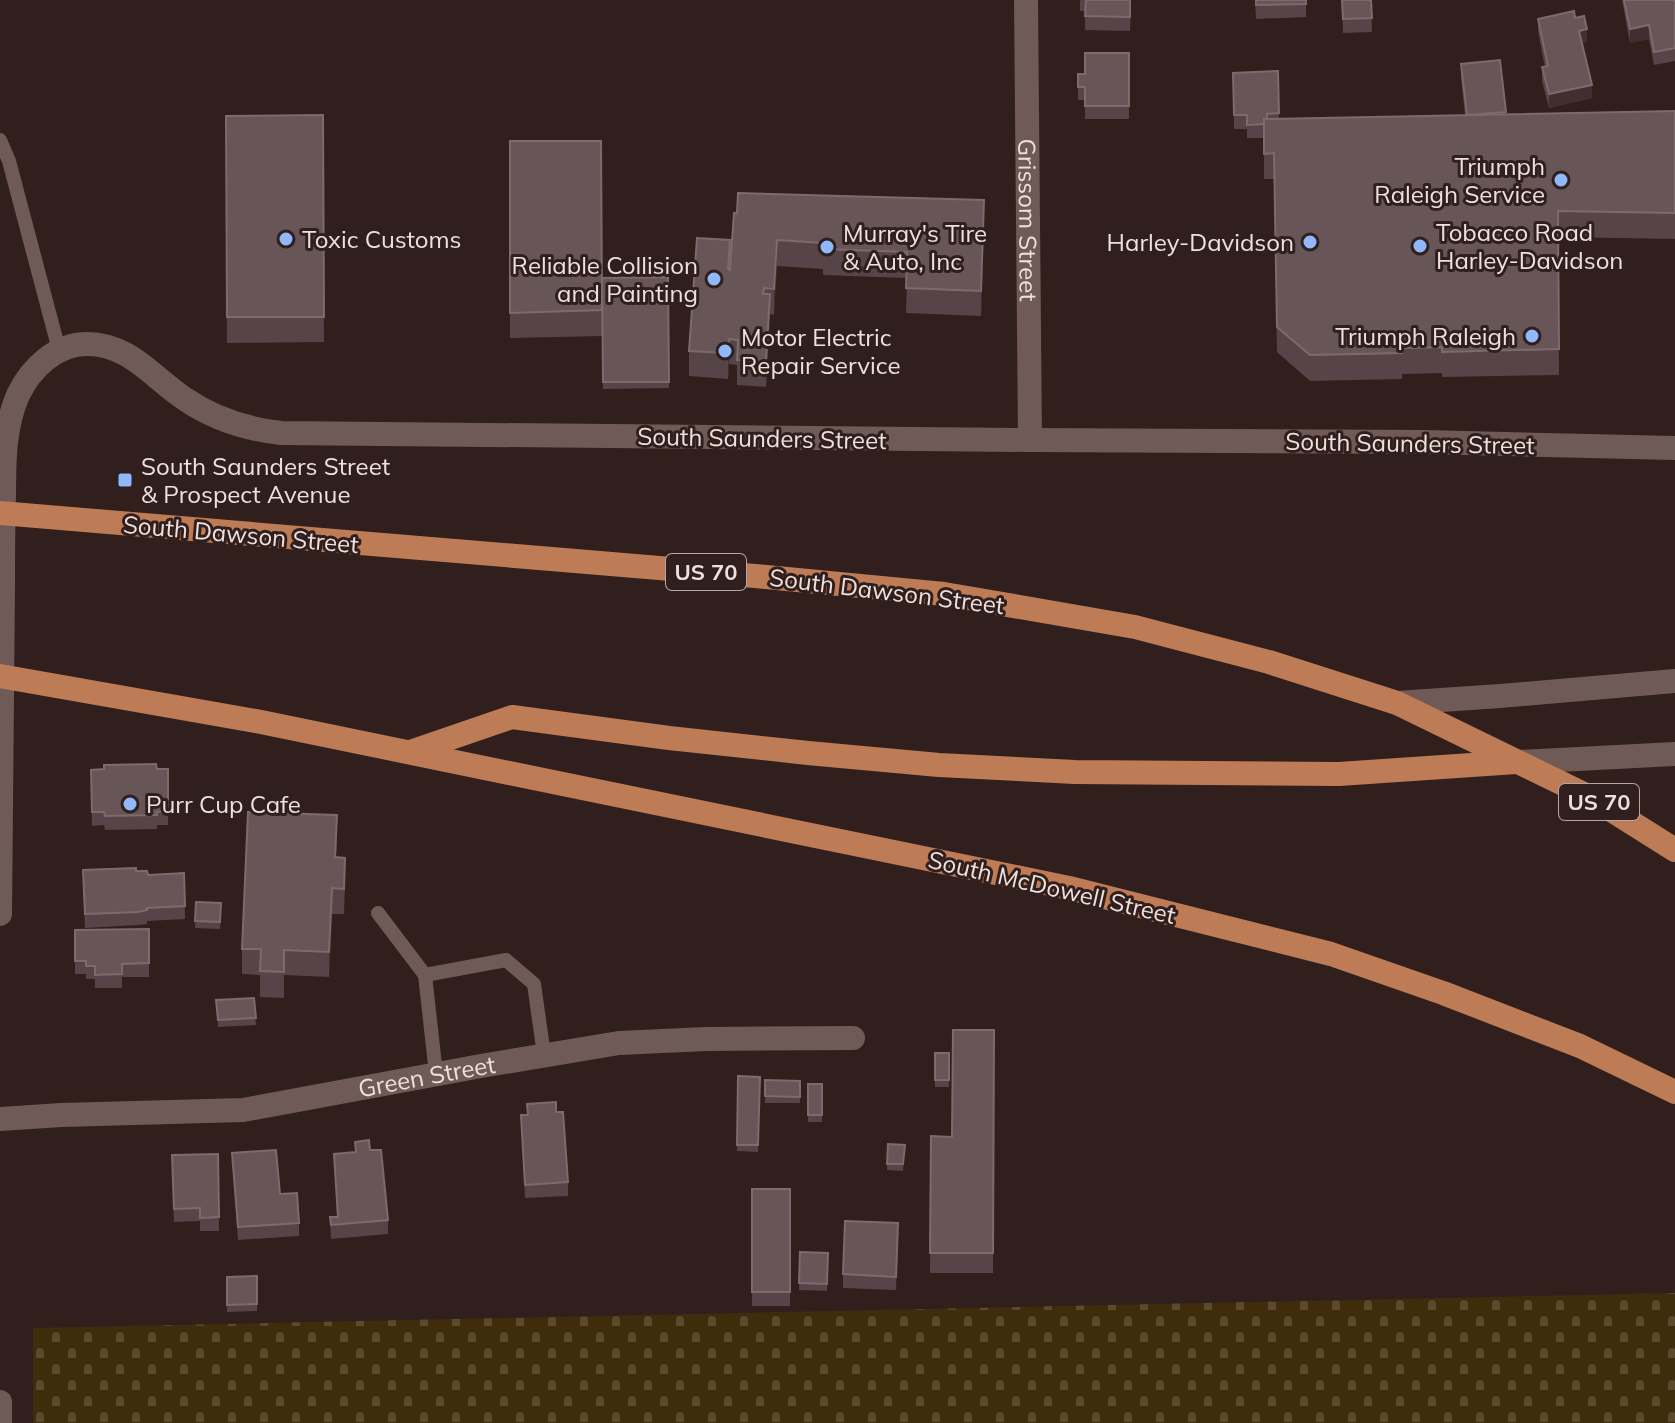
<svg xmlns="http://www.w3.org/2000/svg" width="1675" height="1423" font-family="Mulish,sans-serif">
	<defs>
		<pattern id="cemetery-stones" width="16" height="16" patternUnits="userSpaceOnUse" patternTransform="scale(2)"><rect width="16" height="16" fill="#3f2c0b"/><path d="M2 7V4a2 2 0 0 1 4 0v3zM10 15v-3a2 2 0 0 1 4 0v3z" fill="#5b4a2e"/></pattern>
	</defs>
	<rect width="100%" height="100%" fill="#311f1d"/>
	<polygon fill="url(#cemetery-stones)" points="1675,1293 1675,1423 33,1423 33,1328"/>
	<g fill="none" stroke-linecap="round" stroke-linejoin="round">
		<g stroke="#705a57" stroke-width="14">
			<polyline points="0,140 9,161 59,350"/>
			<polyline points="378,913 425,975"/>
			<polyline points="436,1074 425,975 506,960 534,984 544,1055"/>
		</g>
		<g stroke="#705a57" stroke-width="24">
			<path id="s1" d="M1026 0 1030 440"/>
			<path d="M0 914C1 805 2 696 3 587 3 557 3 527 4 496 4 462 4 427 18 395 31 368 56 344 87 344 130 344 153 378 185 399 214 419 246 429 281 433L1030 440 1423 442 1675 448"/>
			<path id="s2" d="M0 1119 61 1115 243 1110 481 1066 619 1043 706 1039 853 1038"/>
			<polyline points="0,1402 0,1423"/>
		</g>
		<g stroke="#705a57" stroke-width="24">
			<polyline points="1397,703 1500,696 1675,681"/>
			<polyline points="1518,762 1675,754"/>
		</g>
		<g stroke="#be7c56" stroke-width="24">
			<polyline points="0,513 755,576 944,594 1135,627 1269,662 1397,703 1594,799 1675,850"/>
			<polyline points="0,676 261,722 1069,888 1331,954 1443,993 1580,1046 1675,1092"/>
			<polyline points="410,752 512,717 669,738 808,753 939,765 1075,772 1339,774 1516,762"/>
		</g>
	</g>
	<g fill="#564448">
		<polygon points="1080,0 1131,0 1130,31 1085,30 1085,11 1080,11"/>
		<polygon points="1255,0 1306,0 1306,17 1256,19"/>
		<polygon points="1342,0 1371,0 1372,32 1343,33"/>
		<polygon points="1622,0 1675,0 1675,61 1654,65 1649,39 1630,43"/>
		<polygon points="1575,18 1587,42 1582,43 1592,98 1549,108 1542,81 1542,67 1545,67 1538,32 1538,19"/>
		<polygon points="1129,53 1129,119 1085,119 1085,100 1078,100 1078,74 1085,74"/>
		<polygon points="1500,60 1506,114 1675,111 1675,239 1558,237 1559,375 1442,377 1442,373 1402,374 1402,379 1310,381 1277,352 1274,179 1264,179 1264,138 1247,138 1247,129 1234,129 1233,73 1278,71 1279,119 1465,115 1461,78 1461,64"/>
		<polygon points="323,115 324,342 227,343 226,116"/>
		<polygon points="510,141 602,278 668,277 669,388 603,389 602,334 602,336 510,338"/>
		<polygon points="734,213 984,226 981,316 906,313 907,278 823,275 823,269 777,266 774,315 770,314 766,387 737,385 737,365 729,364 728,379 689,376 689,351 730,270"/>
		<polygon points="168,769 168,825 157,825 157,829 105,830 104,825 92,826 91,770"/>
		<polygon points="337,841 336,857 345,883 344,914 332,914 329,977 284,975 284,998 260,997 260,975 242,974 242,949"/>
		<polygon points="136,871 148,875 184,873 185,919 147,921 147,924 138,925 85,928 83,884"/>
		<polygon points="196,902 221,903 220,929 195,928"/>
		<polygon points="149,929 149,977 122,977 122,988 95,988 95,979 86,979 86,974 75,974 75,930"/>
		<polygon points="254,998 256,1025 218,1027 216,1000"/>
		<polygon points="994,1030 993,1273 930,1273 931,1136 952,1137"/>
		<rect x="935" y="1053" width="14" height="34"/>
		<polygon points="738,1076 760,1077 758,1152 737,1151"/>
		<polygon points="765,1080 800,1081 800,1103 765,1103"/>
		<rect x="808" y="1084" width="14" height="38"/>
		<polygon points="556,1112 568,1182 568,1196 525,1198 521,1115"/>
		<polygon points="355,1142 370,1150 388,1220 388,1234 331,1239 330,1217 337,1217 334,1154 355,1152"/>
		<polygon points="888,1144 905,1145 903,1171 887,1170"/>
		<polygon points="232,1153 280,1194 299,1223 299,1236 238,1240"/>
		<polygon points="218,1154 219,1231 200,1231 200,1221 174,1222 172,1155"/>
		<rect x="752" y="1189" width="38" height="117"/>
		<polygon points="898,1237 896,1290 843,1288 843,1274"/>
		<polygon points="800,1252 828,1253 827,1291 799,1290"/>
		<polygon points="257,1276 257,1311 227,1312 227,1277"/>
	</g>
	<g fill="#412e30">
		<polygon points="1649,25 1649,39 1630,43 1630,29"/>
		<polygon points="1587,29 1587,42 1579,44 1579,31"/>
		<polygon points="1592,85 1592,98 1549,108 1549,94"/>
		<polygon points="984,200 984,226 981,316 981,291"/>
		<polygon points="777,240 777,266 774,315 774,289"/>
		<polygon points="770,294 770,320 766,387 766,361"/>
		<polygon points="729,339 729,364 728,379 728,353"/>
		<polygon points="332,888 332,914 329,977 329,952"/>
	</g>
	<g fill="#675558" stroke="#7c6a6d" stroke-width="2">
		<polygon points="1086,0 1130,0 1130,17 1085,16"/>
		<polygon points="1256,0 1306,0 1306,4 1256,5"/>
		<polygon points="1342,0 1371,0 1372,18 1343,19"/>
		<polygon points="1624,0 1675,0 1675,48 1654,52 1649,25 1630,29"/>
		<polygon points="1574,11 1575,18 1584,16 1587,29 1579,31 1592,85 1549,94 1542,67 1548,66 1538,19"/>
		<polygon points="1085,53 1129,53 1129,106 1085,106 1085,87 1078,87 1078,74 1085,74"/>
		<polygon points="1500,60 1506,112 1467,115 1461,64"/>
		<polygon points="1278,71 1279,113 1267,114 1267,119 1264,119 1264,124 1247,125 1247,115 1234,115 1233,73"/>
		<polygon points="1675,111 1675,213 1558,211 1559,349 1442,352 1442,347 1402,348 1402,353 1310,355 1277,327 1274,153 1264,154 1264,119"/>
		<polygon points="323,115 324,317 227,317 226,116"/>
		<polygon points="510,141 601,141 602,310 510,313"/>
		<polygon points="738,193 984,200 981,291 906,288 907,252 823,249 823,243 777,240 774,289 764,288 763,294 770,294 766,361 737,360 738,340 729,339 728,353 689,351 697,238 730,240 728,269 730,270 734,213 737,213"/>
		<polygon points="668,277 669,382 603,382 602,278"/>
		<polygon points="156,764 157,769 168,769 168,811 157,812 157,815 105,816 104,812 92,812 91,770 104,769 104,765"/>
		<polygon points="248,812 337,815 335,857 345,858 344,889 332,888 329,952 284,950 284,972 260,971 261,949 242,949"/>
		<polygon points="136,868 136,871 147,871 148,875 184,873 185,906 147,908 147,910 138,912 85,914 83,870"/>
		<polygon points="196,902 221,903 220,922 195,921"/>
		<polygon points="149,929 149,963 122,964 122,974 95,975 95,966 86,966 86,961 75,961 75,930"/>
		<polygon points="254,998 256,1018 218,1020 216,1000"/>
		<polygon points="953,1030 994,1030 993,1253 930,1253 931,1136 952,1137"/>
		<rect x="935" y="1053" width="14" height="27"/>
		<polygon points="738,1076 760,1077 758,1145 737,1145"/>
		<polygon points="765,1080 800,1081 800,1097 765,1096"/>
		<rect x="808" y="1084" width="14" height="31"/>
		<polygon points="556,1102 556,1112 563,1112 568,1182 525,1185 521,1115 528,1115 527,1104"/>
		<polygon points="369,1140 370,1150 381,1150 388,1220 331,1225 330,1217 338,1217 334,1154 356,1152 355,1142"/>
		<polygon points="888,1144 905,1145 903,1164 887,1164"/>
		<polygon points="276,1150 280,1194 297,1193 299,1223 238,1227 232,1153"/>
		<polygon points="218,1154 219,1217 200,1218 200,1208 174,1209 172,1155"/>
		<rect x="752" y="1189" width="38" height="103"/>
		<polygon points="845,1221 898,1223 896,1277 843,1274"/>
		<polygon points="800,1252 828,1253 827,1284 799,1283"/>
		<polygon points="257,1276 257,1304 227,1305 227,1277"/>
	</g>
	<g fill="#90b8fd" stroke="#311f1d" stroke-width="3">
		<circle cx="1561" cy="180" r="8"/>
		<circle cx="286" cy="239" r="8"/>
		<circle cx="1310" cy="242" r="8"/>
		<circle cx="1420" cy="246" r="8"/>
		<circle cx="827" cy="247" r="8"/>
		<circle cx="714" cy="279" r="8"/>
		<circle cx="1532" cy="336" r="8"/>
		<circle cx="725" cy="351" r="8"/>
		<rect x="117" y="472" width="16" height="16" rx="4"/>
		<circle cx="130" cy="804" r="8"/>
	</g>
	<g text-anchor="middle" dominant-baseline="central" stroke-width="6" stroke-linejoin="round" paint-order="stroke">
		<g fill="#311f1d" stroke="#b5a6a4" stroke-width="2">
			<rect x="666" y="554" width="80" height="36" rx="6"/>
			<rect x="1559" y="784" width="80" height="36" rx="6"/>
		</g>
		<g font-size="22" font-weight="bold" fill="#ede0de">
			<text x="706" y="572">US 70</text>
			<text x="1599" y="802">US 70</text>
		</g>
		<g font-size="24" fill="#ede0de" stroke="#311f1d" text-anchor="start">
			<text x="1545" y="166" text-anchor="end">Triumph<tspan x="1545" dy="28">Raleigh Service</tspan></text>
			<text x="1436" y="232">Tobacco Road<tspan x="1436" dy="28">Harley-Davidson</tspan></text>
			<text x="843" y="233">Murray's Tire<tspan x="843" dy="28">&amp; Auto, Inc</tspan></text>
			<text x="302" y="239">Toxic Customs</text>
			<text x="1294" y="242" text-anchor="end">Harley-Davidson</text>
			<text x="698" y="265" text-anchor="end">Reliable Collision<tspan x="698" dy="28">and Painting</tspan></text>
			<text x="1516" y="336" text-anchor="end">Triumph Raleigh</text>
			<text x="741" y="337">Motor Electric<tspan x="741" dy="28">Repair Service</tspan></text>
			<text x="141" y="466">South Saunders Street<tspan x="141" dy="28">&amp; Prospect Avenue</tspan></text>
			<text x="146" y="804">Purr Cup Cafe</text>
		</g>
		<g font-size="24" fill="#ede0de" stroke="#311f1d">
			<text stroke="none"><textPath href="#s1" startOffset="220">Grissom Street</textPath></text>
			<text transform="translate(762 438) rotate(1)">South Saunders Street</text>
			<text transform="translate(1410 443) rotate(1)">South Saunders Street</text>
			<text transform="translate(241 534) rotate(5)">South Dawson Street</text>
			<text transform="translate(887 591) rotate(7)">South Dawson Street</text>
			<text transform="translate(1052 887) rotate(13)">South McDowell Street</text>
			<text stroke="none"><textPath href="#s2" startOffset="430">Green Street</textPath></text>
		</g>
	</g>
</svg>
